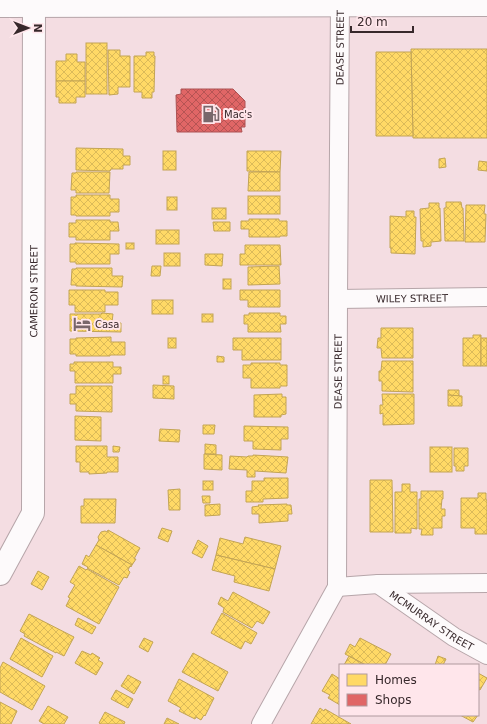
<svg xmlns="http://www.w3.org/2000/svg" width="487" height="724" font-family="'DejaVu Sans',sans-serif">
	<defs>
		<pattern id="homes-cross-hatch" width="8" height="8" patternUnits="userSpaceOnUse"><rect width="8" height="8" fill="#ffd966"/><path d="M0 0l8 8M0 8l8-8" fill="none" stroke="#dbba59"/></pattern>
		<pattern id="shops-cross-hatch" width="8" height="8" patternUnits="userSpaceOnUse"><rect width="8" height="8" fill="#e06666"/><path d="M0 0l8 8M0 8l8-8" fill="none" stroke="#b65454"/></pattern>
	</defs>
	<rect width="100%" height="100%" fill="#f4dde2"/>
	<g fill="url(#homes-cross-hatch)" stroke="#c3a454">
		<rect x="86" y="43" width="21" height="51"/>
		<polygon points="411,49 487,49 487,138 413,138"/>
		<polygon points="108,50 120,50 120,56 130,56 130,87 118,87 118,94 109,95"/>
		<polygon points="146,52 154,52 154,56 155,56 154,92 152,92 152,98 142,98 142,92 134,92 134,56 146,56"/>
		<polygon points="376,52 411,52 413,136 376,136"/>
		<polygon points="66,54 77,54 77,62 85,62 85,81 56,81 56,61 66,61"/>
		<polygon points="56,81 85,81 85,97 76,97 76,103 59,103 59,97 56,97"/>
		<polygon points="76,148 123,149 123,156 130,156 130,165 123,165 123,169 111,169 110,171 76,170"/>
		<rect x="163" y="151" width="13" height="19"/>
		<polygon points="247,151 281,151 280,172 247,171"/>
		<polygon points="445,158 446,167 439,168 439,159"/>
		<polygon points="479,161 487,162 487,171 478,170"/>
		<polygon points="76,172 110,172 109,193 76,193 76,190 71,190 72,173 76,173"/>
		<polygon points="249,172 280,172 280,191 248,191"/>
		<polygon points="76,195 110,195 110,199 119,199 119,212 110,212 110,216 76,216 76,215 71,215 71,197 76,197"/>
		<rect x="248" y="196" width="32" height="18"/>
		<rect x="167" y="197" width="10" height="13"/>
		<polygon points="446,202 461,202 462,208 463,208 464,241 445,241 444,208 446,208"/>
		<polygon points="429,203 439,203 439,208 440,208 441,241 431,242 431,246 423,247 423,241 421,241 420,209 429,208"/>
		<polygon points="466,205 485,205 484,214 486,214 485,242 465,242"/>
		<rect x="212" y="208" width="14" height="11"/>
		<polygon points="406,211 414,211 414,217 416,217 415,254 391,253 391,248 390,248 390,216 406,217"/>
		<polygon points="249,219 279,219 279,221 287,221 287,236 280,236 280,237 249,237 249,229 241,229 241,221 249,221"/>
		<polygon points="76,220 110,220 110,222 118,222 119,231 110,231 110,240 76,240 76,237 69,237 69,223 76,223"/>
		<polygon points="213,222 230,222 230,231 214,231"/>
		<rect x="156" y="230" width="23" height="14"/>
		<polygon points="75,243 119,244 119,254 110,254 110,264 76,264 76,262 70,262 70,244 75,244"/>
		<rect x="126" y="243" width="8" height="6"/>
		<polygon points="245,245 280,245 281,265 240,265 240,254 245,254"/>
		<rect x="164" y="253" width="16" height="13"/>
		<polygon points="205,254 223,254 222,266 205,265"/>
		<polygon points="152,266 161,266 160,276 151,276"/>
		<polygon points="279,266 280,284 248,285 248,267"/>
		<polygon points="76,268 112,268 112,276 123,276 122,287 76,286 76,285 71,285 72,269 76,269"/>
		<rect x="223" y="279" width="8" height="10"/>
		<polygon points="69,290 105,290 105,292 118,292 118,305 105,305 105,312 75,312 75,305 69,305"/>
		<polygon points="240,290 280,290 280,307 248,307 248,300 240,300"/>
		<rect x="152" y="300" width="21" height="14"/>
		<polygon points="102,313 113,314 112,322 121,323 121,332 70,331 70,314 101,314"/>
		<polygon points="249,313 280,313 280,316 286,316 286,324 280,324 281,332 248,332 248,324 244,324 244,315 249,315"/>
		<rect x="202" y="314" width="11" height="8"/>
		<polygon points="381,328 413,328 413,358 382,358 381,348 377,348 378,338 381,338"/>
		<polygon points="473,335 481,335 481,366 463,366 463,338 473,338"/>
		<polygon points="111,337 111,342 125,342 125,355 110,355 110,356 76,356 76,354 70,354 70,339 76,339 76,338"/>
		<rect x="168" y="338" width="8" height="10"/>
		<polygon points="233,338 281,338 281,360 242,360 242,350 233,350"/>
		<rect x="481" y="338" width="6" height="28"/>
		<polygon points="217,356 224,357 224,362 217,362"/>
		<polygon points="382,361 413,361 413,392 382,391 382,381 379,381 379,371 381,371"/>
		<polygon points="74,362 113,362 113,367 121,367 121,374 113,374 113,383 75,383 75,371 70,371 70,364 74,364"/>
		<polygon points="251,363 280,363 280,365 287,365 287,386 280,386 280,388 251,388 251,378 243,378 243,365 251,365"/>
		<rect x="163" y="376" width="6" height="8"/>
		<polygon points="153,385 174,386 174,399 153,398"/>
		<polygon points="76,386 112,386 112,412 76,411 76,404 70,404 70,394 76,394"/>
		<polygon points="448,390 459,390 459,396 448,395"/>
		<polygon points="282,394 282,397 286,397 286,414 281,415 281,417 254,417 254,395"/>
		<polygon points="382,394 414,394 414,424 383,425 383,413 380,414 380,405 383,405"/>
		<polygon points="448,395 462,396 462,406 448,406"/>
		<polygon points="75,416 101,417 101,441 75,440"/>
		<polygon points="203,425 215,425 214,434 203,434"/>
		<polygon points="244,426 288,427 288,439 281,439 281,450 253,449 253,441 244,441"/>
		<polygon points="160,429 180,430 179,442 159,441"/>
		<polygon points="205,444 216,445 216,454 205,454"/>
		<polygon points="76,446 107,446 107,457 118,457 118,472 107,472 107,473 89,474 89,472 80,472 80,462 76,462"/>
		<polygon points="113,446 120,447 119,452 113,452"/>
		<rect x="430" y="447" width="22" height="25"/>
		<polygon points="454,448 468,448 468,466 464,466 464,471 456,471 456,466 454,466"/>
		<polygon points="204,454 222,455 222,470 204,469"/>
		<polygon points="253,455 288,457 286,473 255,471 255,477 247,477 247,470 229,469 230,456 247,457 248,456 253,456"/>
		<polygon points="264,478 288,478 288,498 263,499 263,502 246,502 246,491 252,491 252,481 264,481"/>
		<polygon points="370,480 392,480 393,532 370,532"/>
		<rect x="203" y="481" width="10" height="9"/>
		<polygon points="402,484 410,484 410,492 417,492 417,529 411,528 411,533 395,533 395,492 402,492"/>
		<polygon points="180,489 180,510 169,510 168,490"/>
		<polygon points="421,491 443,491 443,499 442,499 441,509 445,509 445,516 442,516 442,528 433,528 433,535 421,535 422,529 419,529 419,499 421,499"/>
		<polygon points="478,493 486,493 486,500 487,500 487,534 475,534 475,528 461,528 461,498 478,498"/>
		<polygon points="202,496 210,496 210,503 203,503"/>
		<polygon points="84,499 116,499 115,523 81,523 81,506 84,506"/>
		<polygon points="220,504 220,515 205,516 205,505"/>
		<polygon points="287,504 287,505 291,505 292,514 288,514 288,521 259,523 259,514 252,514 252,507 259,506 258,505"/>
		<polygon points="162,528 172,531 168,542 158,538"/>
		<polygon points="108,530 140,548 134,559 136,559 132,565 96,545 99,540 98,537 101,532 105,531 107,532"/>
		<polygon points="245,537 281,546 275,569 216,555 220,538 243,544"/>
		<polygon points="198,540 208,546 202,558 192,553"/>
		<polygon points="96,545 132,565 131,567 130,566 128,570 130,572 127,578 124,577 119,585 87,568 88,567 82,564 86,555 89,557"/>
		<polygon points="216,555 275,569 269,591 234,582 235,576 212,570"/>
		<polygon points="79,566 86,570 87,569 119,587 99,624 66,606 70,598 68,597 75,585 70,582"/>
		<polygon points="38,571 49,577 42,590 31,584"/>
		<polygon points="233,592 270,612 263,624 257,621 252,628 223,612 224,608 218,604 221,597 228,601"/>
		<polygon points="222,613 257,633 251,644 245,641 241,649 211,633"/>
		<polygon points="29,614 74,637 64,656 56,652 56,653 24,636 25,634 20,631"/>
		<polygon points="78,618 96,627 92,634 75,625"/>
		<polygon points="21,638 53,656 42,677 10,659"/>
		<polygon points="144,638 153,642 148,652 139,647"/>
		<polygon points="360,638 391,654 385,665 366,665 345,654 350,644 355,647"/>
		<polygon points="82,651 91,655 92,653 100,658 98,660 103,663 96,675 75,663"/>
		<polygon points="193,653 228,672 218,691 182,672"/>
		<polygon points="349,656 365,665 344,665"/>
		<polygon points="438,656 446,659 443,665 435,665"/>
		<polygon points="3,662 45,686 32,710 0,692 0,668"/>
		<polygon points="478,673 487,678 480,690 478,689"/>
		<polygon points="332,674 340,679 340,705 328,698 330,695 322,691"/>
		<polygon points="128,675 141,682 134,694 121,686"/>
		<polygon points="179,679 214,698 205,716 204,715 201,720 196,717 195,719 179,711 181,708 168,701"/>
		<polygon points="116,690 133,699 128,708 111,699"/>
		<polygon points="0,702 17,711 11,724 0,724"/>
		<polygon points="48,706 68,717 64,724 44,724 39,721"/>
		<polygon points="320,708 324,711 325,709 351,724 311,724"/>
		<polygon points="105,712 125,722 124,724 101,724 99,723"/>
		<polygon points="460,715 478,715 473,722"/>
		<polygon points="167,718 179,724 164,724"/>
	</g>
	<polygon fill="url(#shops-cross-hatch)" stroke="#ad5354" points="181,89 233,89 245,101 245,127 241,127 242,132 177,132 176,95 181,94"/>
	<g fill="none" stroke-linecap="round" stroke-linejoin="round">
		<g stroke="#b6a5a9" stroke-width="20">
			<g id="street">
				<path id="s1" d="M338 299 487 297"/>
				<path id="s2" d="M378 584 454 637 487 655"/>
				<polyline points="337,587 378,584 487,583"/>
				<path id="s3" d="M261 724 337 587 338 299 340 0"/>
			</g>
		</g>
		<g stroke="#b6a5a9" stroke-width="24">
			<g id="secondary">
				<polyline points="0,6 487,5"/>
				<path id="s4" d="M0 574 33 513 34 0"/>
			</g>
		</g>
		<use href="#street" stroke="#fdfafb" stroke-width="18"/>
		<use href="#secondary" stroke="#fdfafb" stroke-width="22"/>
	</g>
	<defs>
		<g id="fuel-bare" transform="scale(1.38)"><path d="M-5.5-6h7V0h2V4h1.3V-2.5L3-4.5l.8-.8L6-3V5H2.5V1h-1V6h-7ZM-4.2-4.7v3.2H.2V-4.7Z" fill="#79676b" stroke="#ffe6eb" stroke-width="2.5" paint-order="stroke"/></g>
		<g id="hotel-bare" transform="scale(1.38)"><path d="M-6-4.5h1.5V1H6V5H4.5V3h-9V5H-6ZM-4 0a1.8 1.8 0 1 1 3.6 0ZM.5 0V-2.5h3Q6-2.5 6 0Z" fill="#79676b" stroke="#ffe6eb" stroke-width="2.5" paint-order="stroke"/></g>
	</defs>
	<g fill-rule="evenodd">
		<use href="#fuel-bare" x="211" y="114"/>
		<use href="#hotel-bare" x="82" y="324"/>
	</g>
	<g text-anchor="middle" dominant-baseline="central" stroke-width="4" stroke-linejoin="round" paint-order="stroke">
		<g font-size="10" fill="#37282b" stroke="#ffe6eb">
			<text stroke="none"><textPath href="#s3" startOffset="696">DEASE STREET</textPath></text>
			<text stroke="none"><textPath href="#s4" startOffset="291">CAMERON STREET</textPath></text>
			<text stroke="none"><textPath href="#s1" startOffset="74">WILEY STREET</textPath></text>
			<text stroke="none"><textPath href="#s3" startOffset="372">DEASE STREET</textPath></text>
			<text stroke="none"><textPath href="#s2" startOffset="65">MCMURRAY STREET</textPath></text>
		</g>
		<g font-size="10" fill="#37282b" stroke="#ffe6eb" text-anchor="start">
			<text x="224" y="114">Mac's</text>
			<text x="95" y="324">Casa</text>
		</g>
	</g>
	<rect x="339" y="664" width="140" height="52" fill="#ffe6eb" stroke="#af9a9e"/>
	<rect x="347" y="674" width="20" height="12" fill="#ffd966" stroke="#af9a9e"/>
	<text x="375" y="684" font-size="12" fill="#37282b">Homes</text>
	<rect x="347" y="694" width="20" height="12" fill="#e06666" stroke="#af9a9e"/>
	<text x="375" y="704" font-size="12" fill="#37282b">Shops</text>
	<g transform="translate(28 28) rotate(90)" stroke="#ffe6eb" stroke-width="3" paint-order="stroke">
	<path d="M0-3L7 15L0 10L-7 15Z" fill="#37282b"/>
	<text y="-6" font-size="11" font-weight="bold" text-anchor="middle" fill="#37282b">N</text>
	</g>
	<path d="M351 26v6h62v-6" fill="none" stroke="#37282b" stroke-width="2"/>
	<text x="357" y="26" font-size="12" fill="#37282b" stroke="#ffe6eb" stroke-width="3" paint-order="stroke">20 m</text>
</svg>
